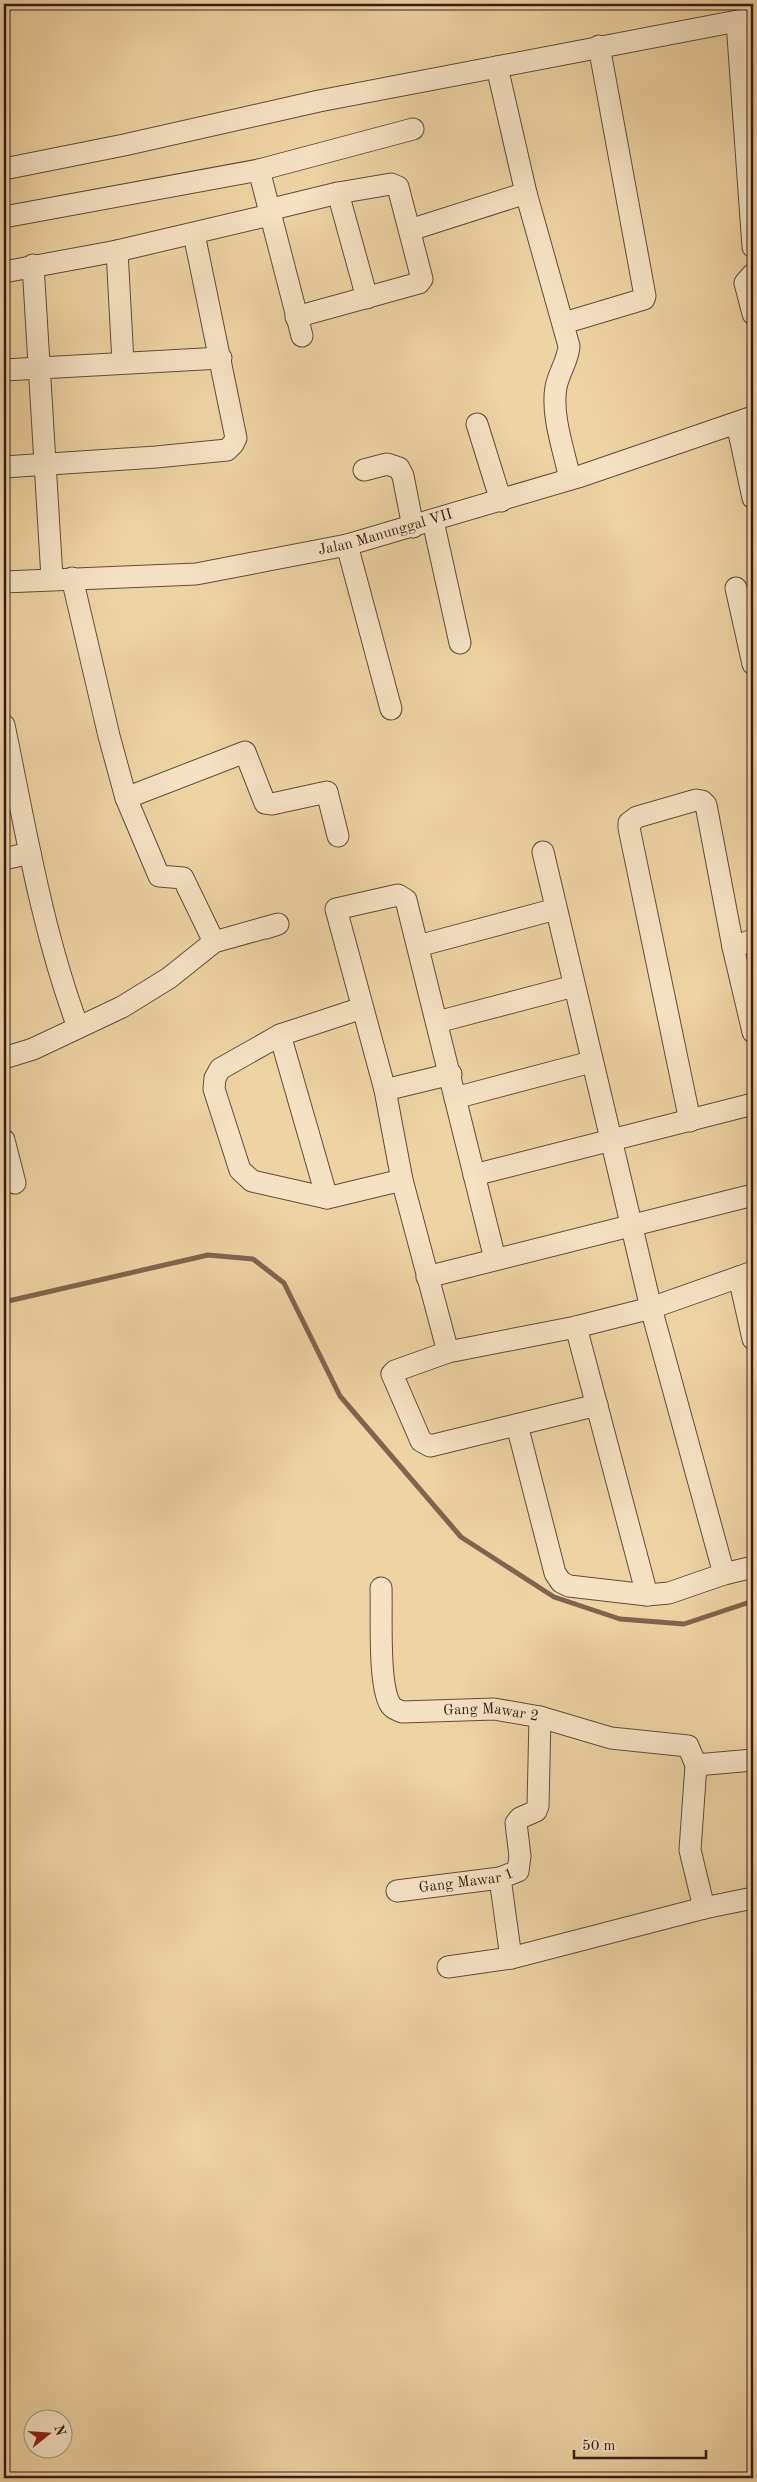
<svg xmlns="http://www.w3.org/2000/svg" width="757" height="2482" font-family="'Old Standard TT',serif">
	<rect width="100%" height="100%" fill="#eed3a3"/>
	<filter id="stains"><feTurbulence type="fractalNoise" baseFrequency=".004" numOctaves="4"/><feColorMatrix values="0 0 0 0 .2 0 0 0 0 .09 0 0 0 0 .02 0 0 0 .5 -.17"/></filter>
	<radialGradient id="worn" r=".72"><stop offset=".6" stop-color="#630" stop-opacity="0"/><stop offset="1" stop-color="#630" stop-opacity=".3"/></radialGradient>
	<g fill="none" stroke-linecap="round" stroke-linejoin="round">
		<polyline stroke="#7e654d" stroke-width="5" points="4,1302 208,1255 253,1259 284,1283 340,1396 461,1537 554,1597 620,1619 684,1624 753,1601"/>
		<g stroke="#634b38" stroke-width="23">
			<g id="minor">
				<polyline points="737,22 753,247"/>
				<path d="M497 67 526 193 569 346C568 361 559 372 556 387 551 416 564 450 570 479"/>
				<polyline points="4,169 124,145 319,101 753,18"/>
				<polyline points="259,170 302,336"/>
				<polyline points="338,193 367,298"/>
				<polyline points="268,210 338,193 391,184 398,187 422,279 419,283 296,317"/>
				<polyline points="4,217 259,170 413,129"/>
				<polyline points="410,230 526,193"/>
				<polyline points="117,251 123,362"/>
				<polyline points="33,265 52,578"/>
				<polyline points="4,272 117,251 270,215"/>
				<polyline points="753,274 745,283 753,314"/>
				<polyline points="564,323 644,299 645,296 599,46"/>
				<polyline points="4,370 221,358"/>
				<polyline points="737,423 753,498"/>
				<polyline points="477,424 501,501"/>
				<polyline points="4,467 156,457 227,450 233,444 236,438 194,234"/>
				<polyline points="364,470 387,464 399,468 403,476 413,527"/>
				<polyline points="433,521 460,643"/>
				<polyline points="347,545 391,709"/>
				<polyline points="72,578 109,736 126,798 159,876 183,878 214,942"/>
				<path id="s1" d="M4 582 196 574 347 545 578 477 753 417"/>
				<polyline points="736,588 753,664"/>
				<path d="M4 725C25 826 42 931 78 1027"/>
				<polyline points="126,798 245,752 265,803 272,804 327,792 338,836"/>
				<polyline points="543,852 651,1308 724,1574"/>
				<polyline points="4,859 30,853"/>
				<polyline points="418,946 556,909"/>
				<polyline points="733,947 753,940"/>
				<polyline points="362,1008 280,1035 220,1069 215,1078 214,1089 240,1170 252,1181 327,1198 402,1180"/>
				<polyline points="437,1022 574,986"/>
				<polyline points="280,1035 327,1198"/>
				<polyline points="4,1058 33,1049 122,1007 169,978 214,942 278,924 266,928"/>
				<polyline points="385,1090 451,1074"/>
				<polyline points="455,1098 591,1062"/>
				<polyline points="690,1121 629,828 629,823 637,817 696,800 702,801 706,805 733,947 753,1032"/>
				<polyline points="4,1140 15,1183"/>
				<polyline points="474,1175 753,1104"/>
				<polyline points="427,1277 753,1195"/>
				<polyline points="739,1277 753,1339"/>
				<polyline points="576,1327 647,1595"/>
				<polyline points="448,1352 402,1180 385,1090 336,909 398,895 406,900 495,1259"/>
				<polyline points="597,1405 430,1446 421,1441 392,1374 395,1371 448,1352 576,1327 651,1308 753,1272"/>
				<polyline points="517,1425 555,1573 561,1582 569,1586 647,1595 669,1593 724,1574 753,1567"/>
				<path id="s2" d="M381 1588C382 1614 378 1683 390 1704 392 1708 397 1710 402 1712L494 1709 540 1717 611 1738 688 1746 696 1765 690 1850 704 1908"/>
				<polyline points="696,1765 753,1760"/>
				<polyline points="500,1878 511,1958"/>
				<path id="s3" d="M397 1891 500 1878 518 1871 520 1856 516 1823 520 1818 536 1811 538 1806 540 1717"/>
				<polyline points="448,1967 511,1958 704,1908 753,1898"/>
			</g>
		</g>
		<use href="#minor" stroke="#f4e2c3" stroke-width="21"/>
	</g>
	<g text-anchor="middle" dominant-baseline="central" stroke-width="4" stroke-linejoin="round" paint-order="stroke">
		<g font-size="15" fill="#351e15" stroke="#f4e2c3">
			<text stroke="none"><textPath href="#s1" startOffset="386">Jalan Manunggal VII</textPath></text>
			<text stroke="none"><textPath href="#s2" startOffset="221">Gang Mawar 2</textPath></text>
			<text stroke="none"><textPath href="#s3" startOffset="70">Gang Mawar 1</textPath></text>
		</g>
	</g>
	<rect width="757" height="2482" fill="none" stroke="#eed3a3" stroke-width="20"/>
	<rect x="5" y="5" width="747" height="2472" fill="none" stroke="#351e15" stroke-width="2.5"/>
	<rect x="10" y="10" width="737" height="2462" fill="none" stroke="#351e15"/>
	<g transform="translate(48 2434) rotate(73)"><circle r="24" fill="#f4e2c3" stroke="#a8947d"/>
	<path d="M0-4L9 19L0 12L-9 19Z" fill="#8f2418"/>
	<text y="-8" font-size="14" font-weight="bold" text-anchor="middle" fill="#351e15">N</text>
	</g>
	<path d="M574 2450v8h132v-8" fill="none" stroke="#351e15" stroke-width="2.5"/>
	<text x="582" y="2450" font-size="15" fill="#351e15" stroke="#f4e2c3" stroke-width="4" paint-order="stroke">50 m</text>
	<rect width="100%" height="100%" filter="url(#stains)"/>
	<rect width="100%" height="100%" fill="url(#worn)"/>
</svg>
